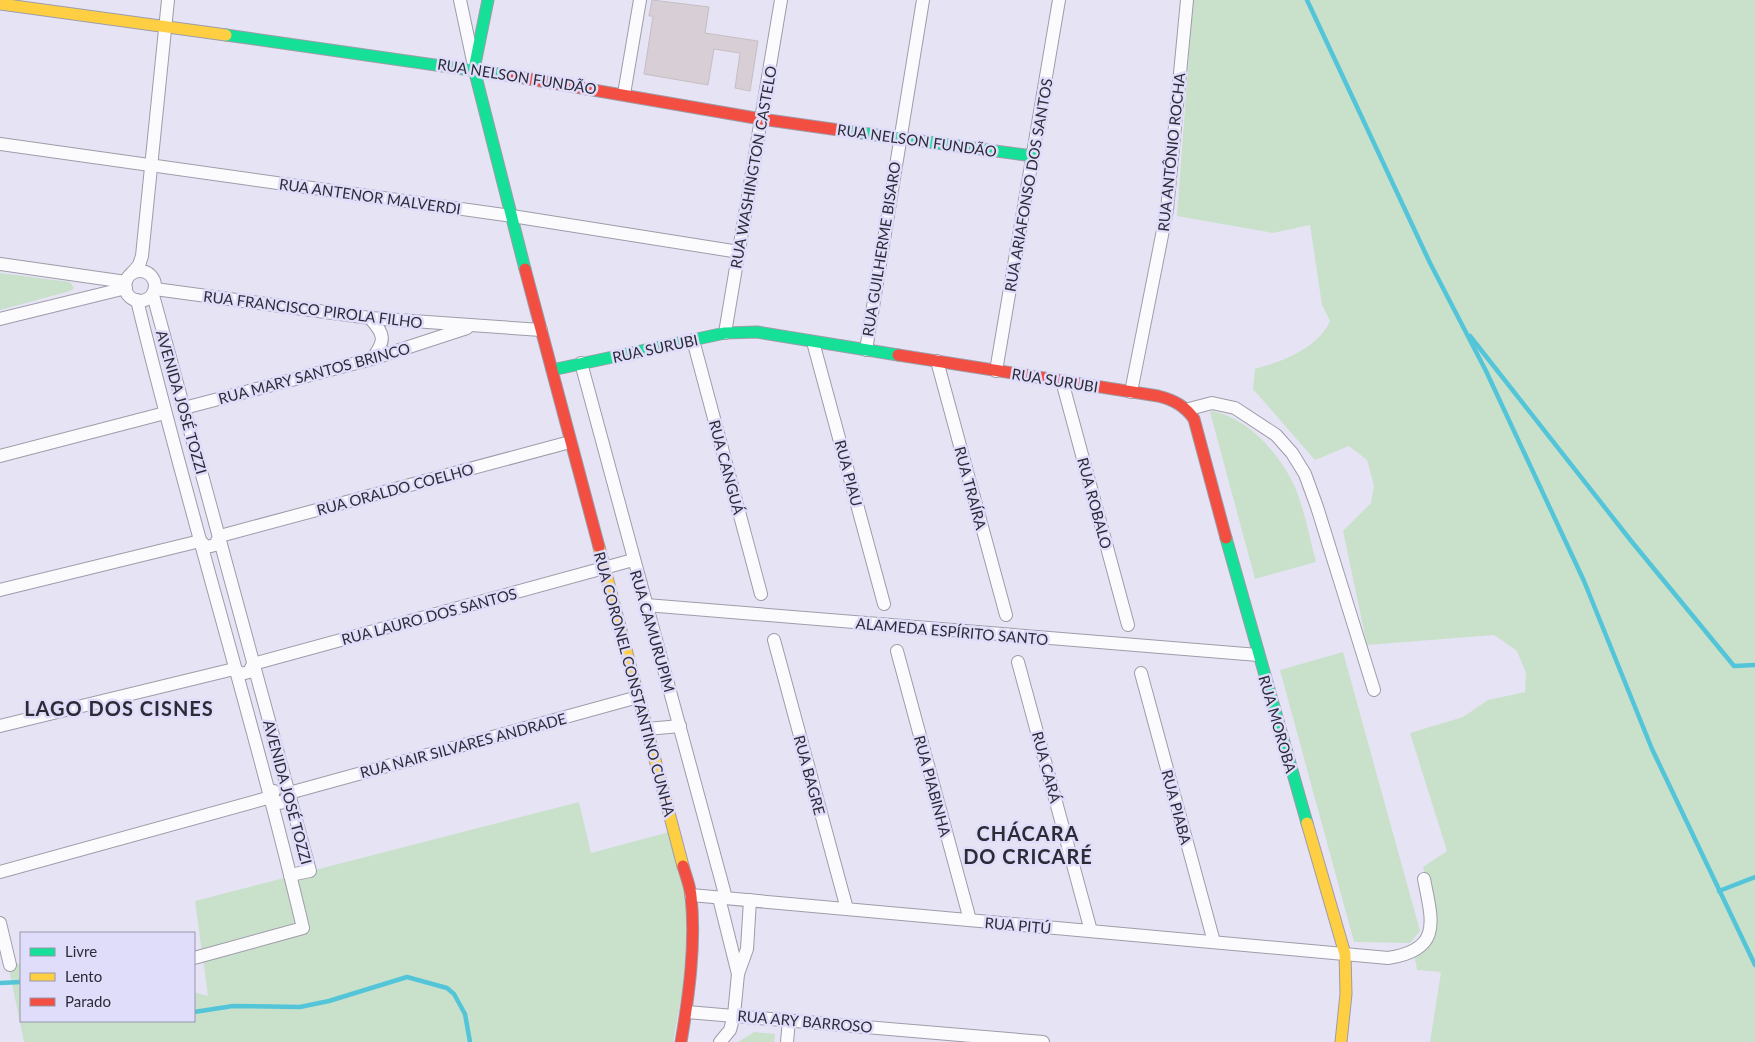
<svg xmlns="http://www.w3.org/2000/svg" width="1755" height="1042" font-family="Lato,sans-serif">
	<rect width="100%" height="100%" fill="#e6e4f4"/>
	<g fill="#c9e1cb">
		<path d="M1193 0H1755V1042H1430L1441 972 1417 970 1414 954 1431 935 1429 896 1423 867 1447 851 1410 733 1463 717 1488 700 1525 692 1526 673 1517 651 1494 635 1367 645 1343 531 1371 503 1374 486 1367 460 1349 446 1315 460 1253 389 1255 369C1283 361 1317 349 1330 321L1322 305 1310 225 1273 233 1177 216Z"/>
		<polygon points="0,273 70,282 74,288 70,291 0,310"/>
		<path d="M1213 411C1248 419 1276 450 1292 481 1304 505 1309 536 1316 562L1255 579 1210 412Z"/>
		<polygon points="1343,652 1420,931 1410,943 1354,942 1280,670"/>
		<polygon points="579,802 591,853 673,831 688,910 683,988 673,1042 24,1042 10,974 12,963 21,964 21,1021 194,1021 194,992 208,996 195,901"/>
		<polygon points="754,1032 775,1034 774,1042 738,1042"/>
	</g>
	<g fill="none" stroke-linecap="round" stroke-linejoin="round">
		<g stroke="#54c5d9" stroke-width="4.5">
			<polyline points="1307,0 1430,263 1486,371 1584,581 1652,749 1755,965"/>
			<polyline points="1470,336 1632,542 1734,666 1755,665"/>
			<polyline points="1719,891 1755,877"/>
			<polyline points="0,983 21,982"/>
			<polyline points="194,1012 233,1006 300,1007 329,1001 407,977 447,988 454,994 465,1014 470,1042"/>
		</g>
	</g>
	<polygon fill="#d7cfd5" stroke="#c5bec4" points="652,0 709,7 705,33 758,41 750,91 735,88 740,53 714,49 708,85 644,74 653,16 649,16"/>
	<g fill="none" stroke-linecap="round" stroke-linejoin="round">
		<g stroke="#9e9ca9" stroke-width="14">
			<g id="street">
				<polyline points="460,0 473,61"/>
				<polyline points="624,94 640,0"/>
				<polyline points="0,144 512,216 739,252"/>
				<polyline points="0,264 126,282"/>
				<circle cx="140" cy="286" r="15"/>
				<polyline points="132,273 139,265 142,256 168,0"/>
				<polyline points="155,289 370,318 541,330"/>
				<polyline points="153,295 310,871 290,875"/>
				<path d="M137 300C188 511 253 717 303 928L194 958"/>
				<path d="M370 318C385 335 386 340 372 359"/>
				<polyline points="0,319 126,288"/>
				<polyline points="725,333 781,0"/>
				<polyline points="693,340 761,594"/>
				<polyline points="813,342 884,604"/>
				<polyline points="866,350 923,0"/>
				<polyline points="937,361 1006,615"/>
				<polyline points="581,363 726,898"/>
				<polyline points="996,371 1059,0"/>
				<polyline points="1062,381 1128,625"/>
				<polyline points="1131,392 1167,210 1187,0"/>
				<polyline points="184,408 372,359 467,328"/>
				<polyline points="1189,409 1212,403 1235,408 1276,435 1292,453 1305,474 1317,507 1374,690"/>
				<polyline points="0,456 165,413"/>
				<polyline points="200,541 207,547 215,545 220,536 570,442"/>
				<polyline points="0,590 200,541"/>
				<polyline points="646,605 1258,655"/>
				<polyline points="774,640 847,909"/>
				<polyline points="897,651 970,920"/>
				<polyline points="1018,662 1091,931"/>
				<polyline points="1141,673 1214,942"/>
				<polyline points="0,726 234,669 241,674 249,672 253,664 633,560"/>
				<polyline points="647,729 680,726"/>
				<polyline points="271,797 278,803 284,802 289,793 638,697"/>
				<polyline points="0,872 271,797 274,791"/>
				<path d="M691 895 1388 958C1443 950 1432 920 1424 879"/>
				<polyline points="719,898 738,974"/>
				<polyline points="0,923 10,965"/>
				<polyline points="687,1012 1043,1042"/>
				<polyline points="720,1042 730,1030 734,1015 738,974 747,949 750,900"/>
				<polyline points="787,1042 789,1020"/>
			</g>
		</g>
		<g stroke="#9e9ca9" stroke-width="13">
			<g id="fast">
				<polyline points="488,0 474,69 525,269"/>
				<polyline points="226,35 512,76"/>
				<polyline points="839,130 1033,156"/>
				<polyline points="552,370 725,333 757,332 898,355"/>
				<polyline points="1226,538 1307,823"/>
			</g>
		</g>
		<g stroke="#9e9ca9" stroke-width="13">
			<g id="slow">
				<polyline points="0,4 226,35"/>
				<polyline points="599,547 683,866"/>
				<polyline points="1307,823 1345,954 1346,994 1341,1042"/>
			</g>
		</g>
		<g stroke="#9e9ca9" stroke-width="13">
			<g id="jam">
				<polyline points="512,76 761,119 839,130"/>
				<polyline points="525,269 599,547"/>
				<path d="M898 355 1158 396C1174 400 1185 406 1194 419L1226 538"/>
				<path d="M681 1042C689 995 696 943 691 896 690 886 686 876 683 866"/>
			</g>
		</g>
		<use href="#street" stroke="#fbfbfd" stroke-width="12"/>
		<use href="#fast" stroke="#16e098" stroke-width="11"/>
		<use href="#slow" stroke="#ffcf43" stroke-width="11"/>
		<use href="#jam" stroke="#f24e42" stroke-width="11"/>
	</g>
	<g text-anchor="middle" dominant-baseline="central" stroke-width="5" stroke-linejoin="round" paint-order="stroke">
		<g font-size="15" fill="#2c2b36" stroke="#e0ddfb">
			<text transform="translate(517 76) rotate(9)">RUA NELSON FUNDÃO</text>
			<text transform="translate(917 140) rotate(8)">RUA NELSON FUNDÃO</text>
			<text transform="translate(1171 152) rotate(-84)">RUA ANTÔNIO ROCHA</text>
			<text transform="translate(753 167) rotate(-80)">RUA WASHINGTON CASTELO</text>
			<text transform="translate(1028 185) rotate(-80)">RUA ARIAFONSO DOS SANTOS</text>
			<text transform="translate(370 196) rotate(8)">RUA ANTENOR MALVERDI</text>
			<text transform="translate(881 249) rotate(-81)">RUA GUILHERME BISARO</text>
			<text transform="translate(313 309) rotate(7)">RUA FRANCISCO PIROLA FILHO</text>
			<text transform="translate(655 348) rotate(-12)">RUA SURUBI</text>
			<text transform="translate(314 373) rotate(-15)">RUA MARY SANTOS BRINCO</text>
			<text transform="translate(1055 380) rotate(9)">RUA SURUBI</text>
			<text transform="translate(182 402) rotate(74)">AVENIDA JOSÉ TOZZI</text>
			<text transform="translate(727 467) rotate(75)">RUA CANGUÁ</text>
			<text transform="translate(849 473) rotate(75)">RUA PIAU</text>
			<text transform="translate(971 488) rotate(75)">RUA TRAÍRA</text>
			<text transform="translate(395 489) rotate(-15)">RUA ORALDO COELHO</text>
			<text transform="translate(1095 503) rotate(75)">RUA ROBALO</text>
			<text transform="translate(429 616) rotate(-15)">RUA LAURO DOS SANTOS</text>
			<text transform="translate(653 631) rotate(74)">RUA CAMURUPIM</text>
			<text transform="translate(952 631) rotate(5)">ALAMEDA ESPÍRITO SANTO</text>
			<text transform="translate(635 684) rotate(75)">RUA CORONEL CONSTANTINO CUNHA</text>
			<text transform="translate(1278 724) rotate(74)">RUA MOROBA</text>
			<text transform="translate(463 745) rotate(-15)">RUA NAIR SILVARES ANDRADE</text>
			<text transform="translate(1047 767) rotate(75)">RUA CARÁ</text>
			<text transform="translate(810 775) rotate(75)">RUA BAGRE</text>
			<text transform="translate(933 786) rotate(75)">RUA PIABINHA</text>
			<text transform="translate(288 792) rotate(75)">AVENIDA JOSÉ TOZZI</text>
			<text transform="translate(1177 807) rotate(75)">RUA PIABA</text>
			<text transform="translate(1018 925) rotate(5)">RUA PITÚ</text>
			<text transform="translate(805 1021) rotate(5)">RUA ARY BARROSO</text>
		</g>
		<g font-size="20" font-weight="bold" letter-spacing="1" fill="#2c2b36" stroke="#e0ddfb">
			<text x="119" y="708">LAGO DOS CISNES</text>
			<text x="1028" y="833">CHÁCARA<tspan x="1028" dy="23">DO CRICARÉ</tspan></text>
		</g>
	</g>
	<rect x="20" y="932" width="175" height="90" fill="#e0ddfb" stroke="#9896ac"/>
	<rect x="30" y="948" width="25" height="8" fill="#16e098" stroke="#9896ac"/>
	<text x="65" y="957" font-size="15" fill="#2c2b36">Livre</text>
	<rect x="30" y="973" width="25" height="8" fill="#ffcf43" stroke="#9896ac"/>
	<text x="65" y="982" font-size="15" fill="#2c2b36">Lento</text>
	<rect x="30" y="998" width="25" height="8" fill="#f24e42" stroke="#9896ac"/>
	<text x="65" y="1007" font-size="15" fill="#2c2b36">Parado</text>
</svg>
